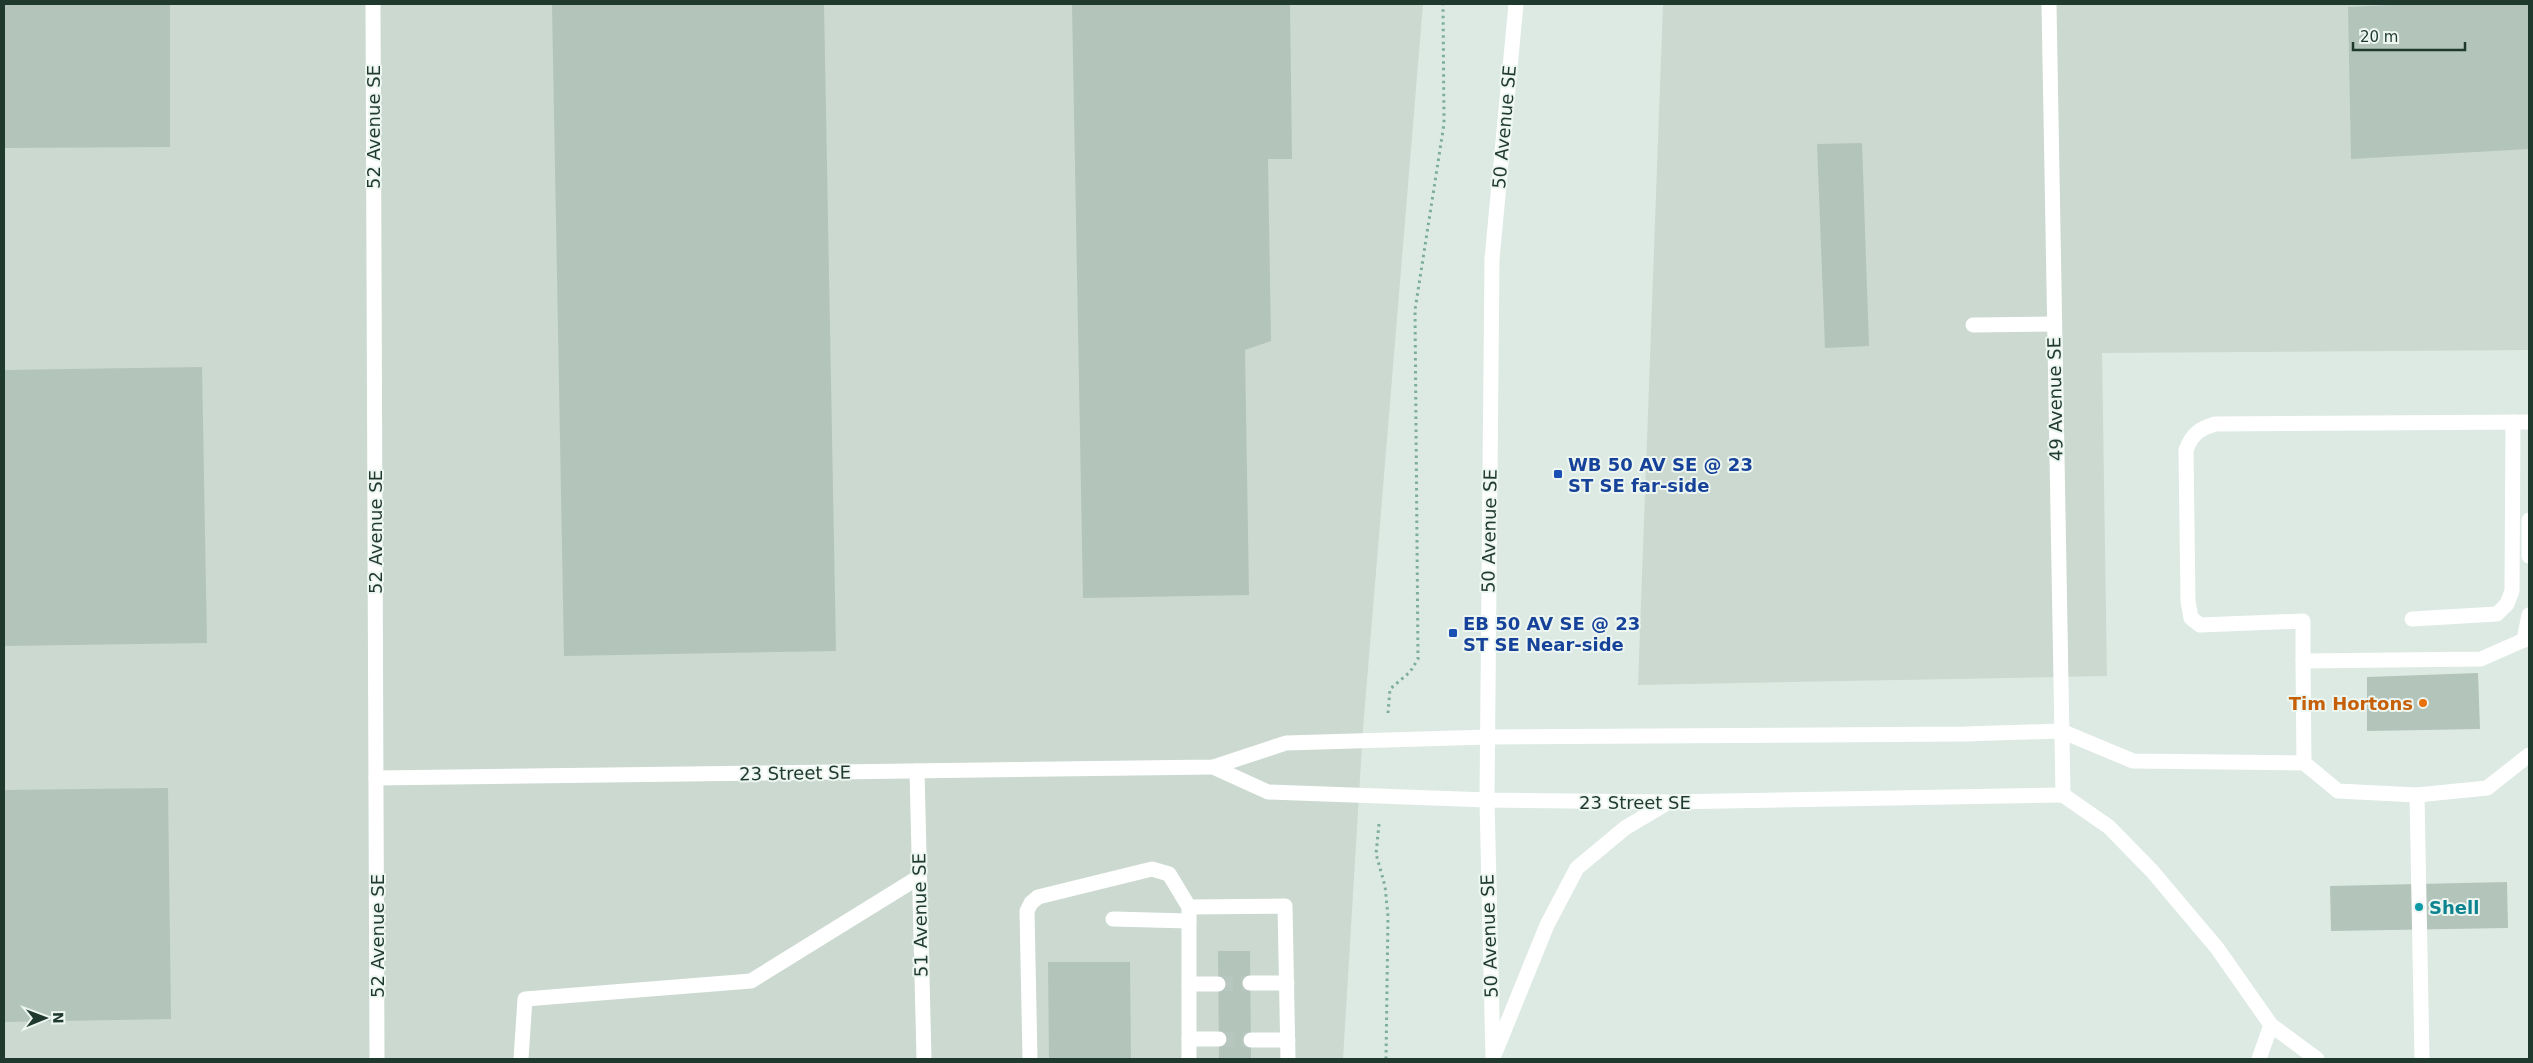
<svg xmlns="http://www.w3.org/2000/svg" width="2533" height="1063" font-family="'DejaVu Sans',sans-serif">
	<rect width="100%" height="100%" fill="#ddeae3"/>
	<g fill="#cbd9d1">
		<polygon points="4,4 1423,4 1363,729 1343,1059 4,1059"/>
		<polygon points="1663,4 2529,4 2529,350 2102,353 2107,676 1638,685"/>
	</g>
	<g fill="#b3c4bb">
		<polygon points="4,4 170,4 170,147 4,148"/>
		<polygon points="552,4 824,4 836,651 564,656"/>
		<polygon points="1072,4 1290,4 1292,159 1268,159 1271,341 1245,350 1249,595 1083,598"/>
		<polygon points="2411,4 2529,4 2529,149 2351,159 2348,7"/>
		<polygon points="1862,143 1869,346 1825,348 1817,144"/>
		<polygon points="202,367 207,643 4,646 4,370"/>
		<polygon points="2478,673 2480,729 2367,731 2367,677"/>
		<polygon points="168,788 171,1019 4,1022 4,790"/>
		<polygon points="2507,882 2508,928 2331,931 2330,886"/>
		<polygon points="1218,951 1250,951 1251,1059 1219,1059"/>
		<polygon points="1048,962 1130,962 1131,1059 1049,1059"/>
	</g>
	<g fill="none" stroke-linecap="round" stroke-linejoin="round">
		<g stroke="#b7c7bf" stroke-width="15" stroke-dasharray="15 8" stroke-linecap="butt">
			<polyline points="1218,984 1250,983"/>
			<polyline points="1219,1039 1251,1040"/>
		</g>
		<g stroke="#7dae99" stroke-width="3" stroke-dasharray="2.5 4" stroke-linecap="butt">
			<polyline points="1388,713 1390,689 1410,672 1418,659 1415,310 1444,124 1443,4"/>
			<polyline points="1379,824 1376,854 1385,886 1388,916 1386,1059"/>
		</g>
		<g stroke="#fff" stroke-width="15">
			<polyline points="373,4 377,1059"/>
			<polyline points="2049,4 2063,795"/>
			<polyline points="1973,325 2054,324"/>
			<polyline points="2529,520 2529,556"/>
			<polyline points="2529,615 2524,640 2529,638"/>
			<polyline points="2412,619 2497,614 2507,604 2512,591 2513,422"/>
			<path d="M2303 661V621L2200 625 2191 618 2188 601 2186 450C2192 434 2199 429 2215 424L2529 422"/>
			<polyline points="2304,763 2303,661 2481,659 2524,640"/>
			<polyline points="1213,767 1268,792 1487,800 1668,802 2063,795"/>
			<polyline points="917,771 924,1059"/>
			<polyline points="376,778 1213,767 1286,743 1488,737 1965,734 2061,731 2133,761 2304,763 2338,791 2417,795 2487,788 2529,755"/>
			<polyline points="2063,795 2109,827 2152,871 2217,948 2271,1025 2317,1059"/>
			<polyline points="2417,795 2422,1059"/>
			<polyline points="1189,907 1285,906 1288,1059"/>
			<polyline points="1113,919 1189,921"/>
			<polyline points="1250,983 1287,983"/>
			<polyline points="1189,984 1218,984"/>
			<polyline points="1189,1039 1219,1039"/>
			<polyline points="1251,1040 1288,1040"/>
			<polyline points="1495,1053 1547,925 1577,868 1625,828 1667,803"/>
			<polyline points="521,1059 525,999 751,981 919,877"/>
			<polyline points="1030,1059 1027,911 1031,903 1038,897 1152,869 1169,874 1189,907 1189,1059"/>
			<polyline points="1493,1059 1487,800 1492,259 1516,4"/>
			<polyline points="2259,1059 2271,1025"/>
		</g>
	</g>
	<g fill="#1a4fb4" stroke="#edf6f1" stroke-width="2">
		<rect x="1553" y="469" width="10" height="10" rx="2.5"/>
		<rect x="1448" y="628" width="10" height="10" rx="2.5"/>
	</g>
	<circle fill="#e8710a" stroke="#edf6f1" stroke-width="2" cx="2423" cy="703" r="5"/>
	<circle fill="#0f9aa8" stroke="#edf6f1" stroke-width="2" cx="2419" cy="907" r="5"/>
	<g text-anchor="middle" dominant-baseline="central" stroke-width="4" stroke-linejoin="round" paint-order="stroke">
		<g font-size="18" fill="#1f392f" stroke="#edf6f1">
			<text transform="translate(373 127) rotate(-90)">52 Avenue SE</text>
			<text transform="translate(1504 127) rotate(-85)">50 Avenue SE</text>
			<text transform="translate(2055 399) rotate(-91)">49 Avenue SE</text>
			<text transform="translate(1489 531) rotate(-89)">50 Avenue SE</text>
			<text transform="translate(375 532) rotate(-90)">52 Avenue SE</text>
			<text transform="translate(795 773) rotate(-1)">23 Street SE</text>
			<text x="1635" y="802">23 Street SE</text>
			<text transform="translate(920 915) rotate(-91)">51 Avenue SE</text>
			<text transform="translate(377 936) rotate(-90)">52 Avenue SE</text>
			<text transform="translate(1489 936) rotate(-92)">50 Avenue SE</text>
		</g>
		<g font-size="18" font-weight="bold" fill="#164399" stroke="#edf6f1" text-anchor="start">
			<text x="1568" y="464">WB 50 AV SE @ 23<tspan x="1568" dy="21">ST SE far-side</tspan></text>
			<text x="1463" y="623">EB 50 AV SE @ 23<tspan x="1463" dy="21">ST SE Near-side</tspan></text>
		</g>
		<g font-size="18" font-weight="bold" fill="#c56008" stroke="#edf6f1" text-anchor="end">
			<text x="2413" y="703">Tim Hortons</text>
		</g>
		<g font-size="18" font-weight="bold" fill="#0d838f" stroke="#edf6f1" text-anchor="start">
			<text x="2429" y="907">Shell</text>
		</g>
	</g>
	<rect width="2533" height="1063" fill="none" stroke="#1f392f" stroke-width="10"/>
	<g transform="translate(45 1018) rotate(89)" stroke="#edf6f1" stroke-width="4" paint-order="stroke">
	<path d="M0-4L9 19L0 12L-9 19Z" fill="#1f392f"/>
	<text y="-8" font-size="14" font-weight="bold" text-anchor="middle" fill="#1f392f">N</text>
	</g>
	<path d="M2353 42v8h112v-8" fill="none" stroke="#1f392f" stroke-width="2.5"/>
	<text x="2360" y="42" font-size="15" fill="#1f392f" stroke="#edf6f1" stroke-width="4" paint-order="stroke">20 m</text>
</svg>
